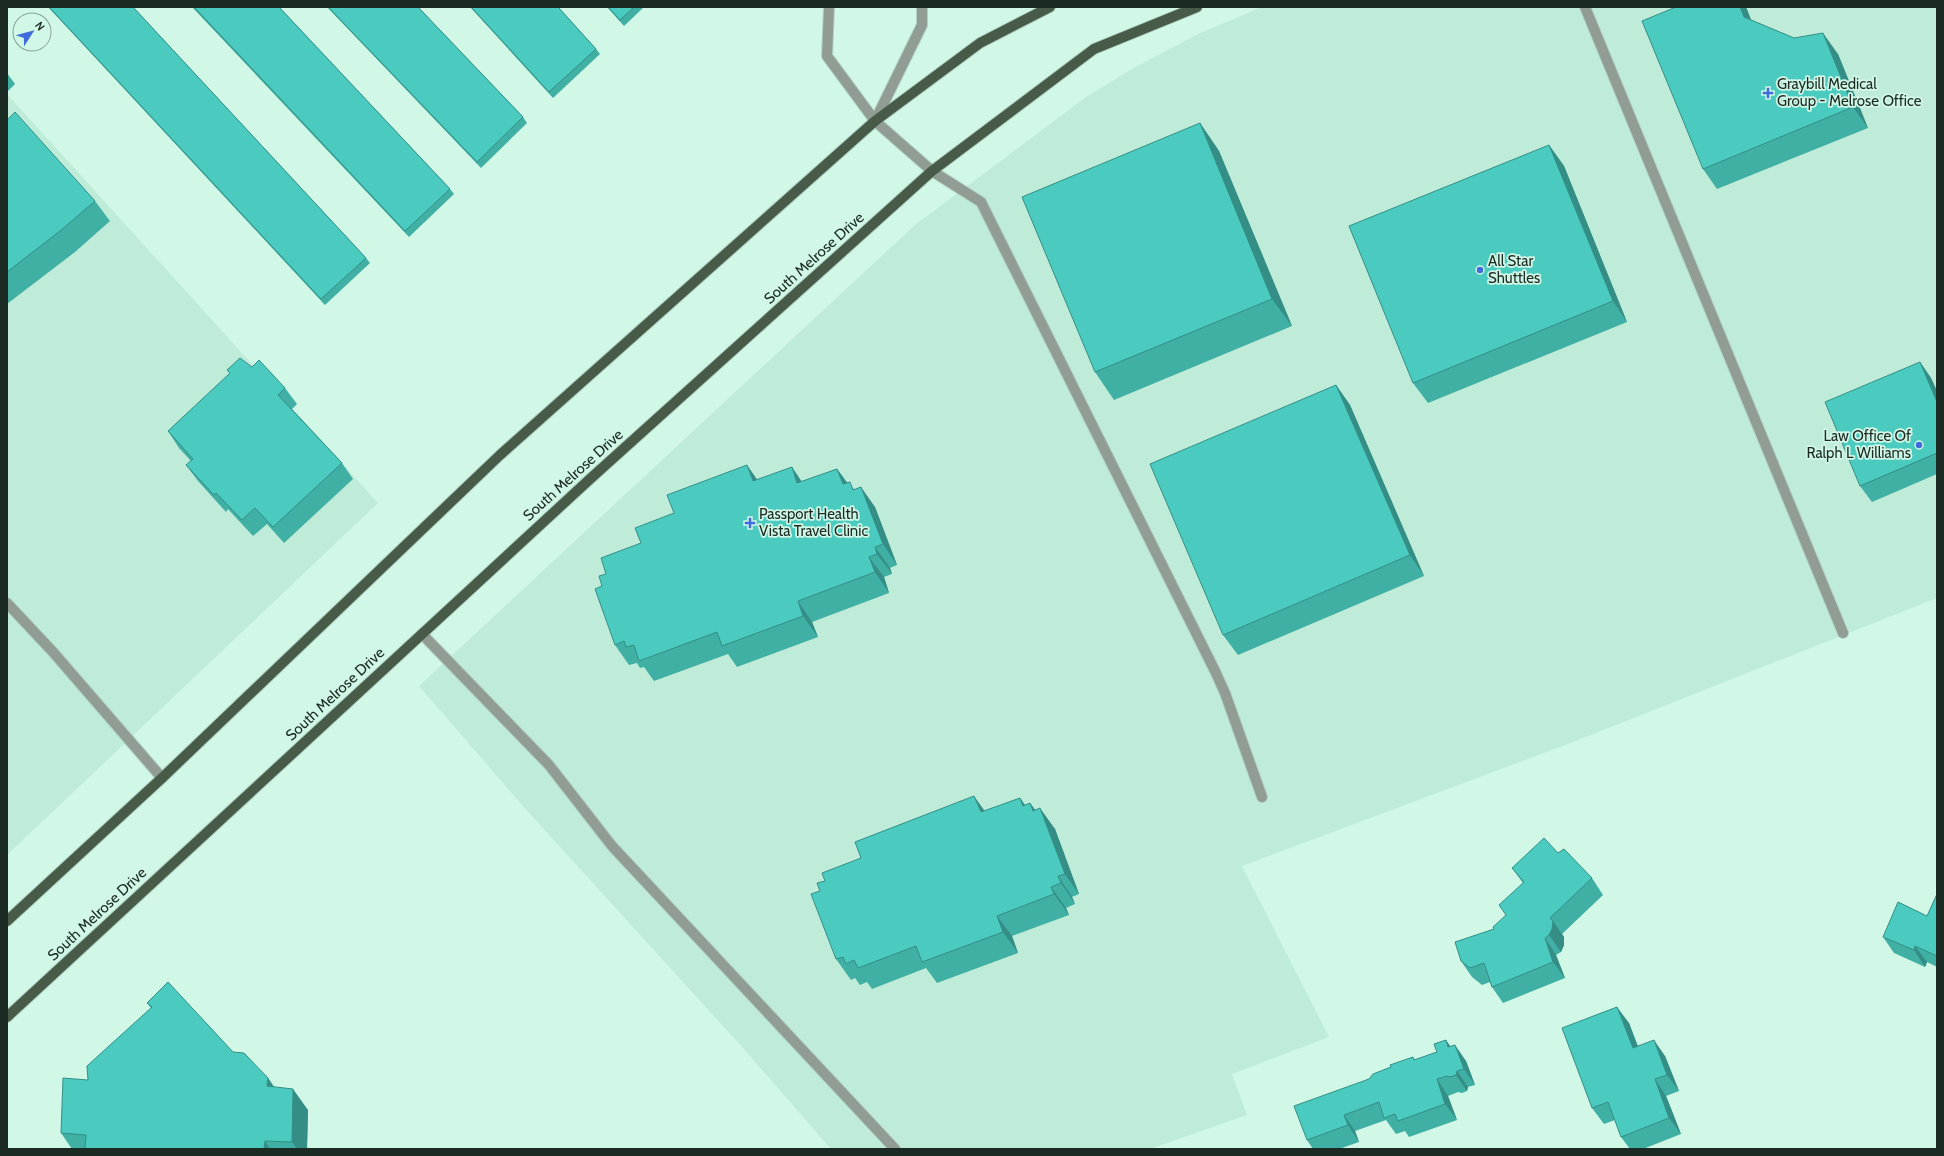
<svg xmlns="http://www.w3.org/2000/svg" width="1944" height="1156" font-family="Cabin,sans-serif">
	<rect width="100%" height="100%" fill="#d1f7e6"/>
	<g fill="#bfecd8">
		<polygon points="1262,7 1937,7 1937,598 1568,744 1242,866 1329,1037 1232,1074 1247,1115 1150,1149 831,1149 743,1048 522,805 419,686 915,225 1086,97 1132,69 1198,34"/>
		<polygon points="7,94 378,503 7,855"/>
	</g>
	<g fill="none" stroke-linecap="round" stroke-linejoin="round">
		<g stroke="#b0d2c3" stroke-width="12">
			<g id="minor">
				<polyline points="829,7 827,56 875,121 932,171 981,202 1215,671 1225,693 1262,797"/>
				<polyline points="1585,7 1843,633"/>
				<polyline points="875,121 922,25 922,7"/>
				<polyline points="7,603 53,652 162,778"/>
				<polyline points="422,634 549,765 612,846 895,1149"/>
			</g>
		</g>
		<g stroke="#b0d2c3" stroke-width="12">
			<g id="major">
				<polyline points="7,921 162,778 500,455 875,121 980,43 1050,7"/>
				<polyline points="7,1017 590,479 932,171 1094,49 1197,7"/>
			</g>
		</g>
		<use href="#minor" stroke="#919c92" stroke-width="10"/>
		<use href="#major" stroke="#475b48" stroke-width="10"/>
	</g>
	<g fill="#40afa4">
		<polygon points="48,7 133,7 366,258 370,263 325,305"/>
		<polygon points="192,7 279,7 450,189 454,194 409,237"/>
		<polygon points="327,7 418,7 523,117 527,123 481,168"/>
		<polygon points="470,7 558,7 596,49 600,54 553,98"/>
		<polygon points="607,7 644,7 624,26"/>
		<polygon points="1676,7 1746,7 1751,20 1794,38 1838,54 1868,128 1717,189 1703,169"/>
		<polygon points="7,73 15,84 7,92"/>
		<polygon points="7,120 95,201 110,221 75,252 7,304 7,305"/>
		<polygon points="1200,123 1219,151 1292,326 1114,400 1095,372"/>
		<polygon points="1549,145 1564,166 1627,322 1428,403 1413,383"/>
		<polygon points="1920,362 1931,378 1937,391 1937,474 1872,502 1860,486"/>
		<polygon points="252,367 285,388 297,404 292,409 342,463 353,479 284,543 267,524 253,536 228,509 226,512 198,481 186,465 191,461 179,448 168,431 230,374 227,370"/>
		<polygon points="1336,385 1350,405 1424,576 1238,655 1223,635"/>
		<polygon points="837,469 847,483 875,507 897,565 890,568 892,574 884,577 889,593 812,622 818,637 737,667 728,654 654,681 644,667 640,668 637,663 629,665 615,645 602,586 606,574 674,513 757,480 802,482"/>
		<polygon points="1020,798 1025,805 1030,803 1035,810 1055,829 1079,894 1072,897 1075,904 1066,908 1069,915 1012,936 1018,953 937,983 926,968 872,989 867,982 860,985 855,978 851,980 836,959 820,891 825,881 861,858"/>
		<polygon points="1558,853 1592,878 1603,895 1562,934 1564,937 1564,945 1561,952 1556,955 1565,978 1503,1003 1492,987 1490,982 1482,985 1472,977 1461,961 1494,929 1506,915 1523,883 1512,868"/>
		<polygon points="1937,894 1937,967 1927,962 1925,967 1894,953 1883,937 1927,916"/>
		<polygon points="147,1003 233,1052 268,1078 274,1087 308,1110 307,1149 72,1149 61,1133 88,1080 151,1008"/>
		<polygon points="1629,1023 1638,1046 1665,1056 1679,1091 1666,1096 1681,1134 1643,1149 1630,1149 1621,1137 1615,1120 1604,1124 1592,1108"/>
		<polygon points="1446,1040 1450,1047 1466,1061 1475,1085 1468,1087 1467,1091 1462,1093 1458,1092 1448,1096 1457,1120 1409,1137 1405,1131 1396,1134 1386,1120 1355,1131 1359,1142 1339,1149 1313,1149 1307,1140 1369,1079 1391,1067 1413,1057 1415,1060 1437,1052"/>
	</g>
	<g fill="#348e86">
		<polygon points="1740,7 1746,7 1758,37 1744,17"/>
		<polygon points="1823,33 1838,54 1868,128 1853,107"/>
		<polygon points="1200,123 1219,151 1292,326 1272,299"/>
		<polygon points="1549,145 1564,166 1627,322 1613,301"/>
		<polygon points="1920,362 1931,378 1937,391 1937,402"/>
		<polygon points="1336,385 1350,405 1424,576 1410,555"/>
		<polygon points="747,465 761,485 753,481"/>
		<polygon points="792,467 806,488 797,483"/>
		<polygon points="837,469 852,489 843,484"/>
		<polygon points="861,487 875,507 897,565 883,544"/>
		<polygon points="875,547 890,568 892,574 877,554"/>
		<polygon points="869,557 884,577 889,593 875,572"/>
		<polygon points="798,601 812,622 818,637 803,616"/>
		<polygon points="974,796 989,817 981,812"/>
		<polygon points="1020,798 1034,818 1023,806"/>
		<polygon points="1030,803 1045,823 1033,811"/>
		<polygon points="1040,808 1055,829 1079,894 1065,874"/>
		<polygon points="1058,876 1072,897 1075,904 1061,883"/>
		<polygon points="1051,887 1066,908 1069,915 1054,894"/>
		<polygon points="997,916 1012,936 1018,953 1003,932"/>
		<polygon points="1553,921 1564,937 1564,945 1561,952 1549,935"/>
		<polygon points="1545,938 1556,955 1565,978 1553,962"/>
		<polygon points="1915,946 1927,962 1925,967 1914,950"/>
		<polygon points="1617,1007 1629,1023 1644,1064 1633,1048"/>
		<polygon points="1446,1040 1457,1056 1448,1047"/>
		<polygon points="1654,1040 1665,1056 1679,1091 1667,1075"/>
		<polygon points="1455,1045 1466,1061 1475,1085 1464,1069"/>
		<polygon points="1457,1071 1468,1087 1467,1091 1456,1075"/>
		<polygon points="268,1078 282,1099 267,1086"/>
		<polygon points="1437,1079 1448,1096 1457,1120 1445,1104"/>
		<polygon points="1655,1079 1666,1096 1681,1134 1669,1118"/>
		<polygon points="293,1089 308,1110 307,1149 297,1149 292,1142"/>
		<polygon points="1344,1115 1355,1131 1359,1142 1348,1125"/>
		<polygon points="265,1141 270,1149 264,1149"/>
	</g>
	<g fill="#4bcbbf" stroke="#348e86">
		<polygon points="49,7 133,7 366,258 321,299"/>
		<polygon points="194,7 279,7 450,189 405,231"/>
		<polygon points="328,7 418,7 523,117 477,162"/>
		<polygon points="471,7 558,7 596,49 549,92"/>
		<polygon points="608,7 634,7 620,20"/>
		<polygon points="1676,7 1740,7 1744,17 1794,38 1823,33 1853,107 1703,169 1642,21"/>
		<polygon points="15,112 95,201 60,231 7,272 7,120"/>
		<polygon points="1200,123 1272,299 1095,372 1022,197"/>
		<polygon points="1549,145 1613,301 1413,383 1349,226"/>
		<polygon points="240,358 252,367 259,360 285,388 278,395 342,463 273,527 255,508 242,520 216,493 214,495 186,465 193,459 168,431 230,373 227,370"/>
		<polygon points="1920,362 1937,402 1937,453 1860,486 1825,402"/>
		<polygon points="1336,385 1410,555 1223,635 1150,464"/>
		<polygon points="747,465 753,481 792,467 797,483 837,469 843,484 850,482 853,490 861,487 883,544 875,547 877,554 869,557 875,572 798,601 803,616 722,646 717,632 639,661 634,645 626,647 624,641 615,645 595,589 602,586 599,576 606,574 601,558 641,543 635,528 674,513 667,495"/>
		<polygon points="974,796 981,812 1020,798 1023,806 1030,803 1033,811 1040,808 1065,874 1058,876 1061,883 1051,887 1054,894 997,916 1003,932 922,962 916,946 858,968 854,960 846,964 843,957 836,959 811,894 820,891 817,883 825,881 822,873 861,858 855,842"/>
		<polygon points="1544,838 1558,853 1564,849 1592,878 1550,918 1553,921 1552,929 1549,935 1545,938 1553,962 1492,987 1484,963 1470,968 1461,961 1455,942 1494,929 1493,927 1506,915 1499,905 1524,882 1512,868"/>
		<polygon points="1937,894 1937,956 1915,946 1914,950 1883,937 1898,902 1927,916"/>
		<polygon points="168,982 233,1052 244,1053 268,1078 267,1086 293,1089 292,1142 265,1141 264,1149 85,1149 86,1135 61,1133 63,1078 88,1080 87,1066 152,1007 147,1003"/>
		<polygon points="1617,1007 1633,1048 1654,1040 1667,1075 1655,1079 1669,1118 1621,1137 1608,1102 1592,1108 1562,1028"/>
		<polygon points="1446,1040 1448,1047 1455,1045 1464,1069 1457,1071 1456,1075 1450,1077 1447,1076 1437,1079 1445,1104 1398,1121 1395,1114 1384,1118 1379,1102 1344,1115 1348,1125 1307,1140 1294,1106 1369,1079 1373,1074 1391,1067 1390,1065 1413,1057 1414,1060 1437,1052 1434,1044"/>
	</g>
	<g fill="#3f6bdc" stroke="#d1f7e6" stroke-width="1.5">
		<path d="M1766 87h4v4h4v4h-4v4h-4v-4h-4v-4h4z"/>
		<circle cx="1480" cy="270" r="4"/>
		<circle cx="1919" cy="445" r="4"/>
		<path d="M748 517h4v4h4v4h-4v4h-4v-4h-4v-4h4z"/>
	</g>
	<g text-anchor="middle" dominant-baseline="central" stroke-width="3.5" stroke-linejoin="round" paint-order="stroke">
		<g font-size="15" fill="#1c2a24" stroke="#d1f7e6" text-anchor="start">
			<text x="1777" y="84">Graybill Medical<tspan x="1777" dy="17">Group - Melrose Office</tspan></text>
			<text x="1488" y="261">All Star<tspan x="1488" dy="17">Shuttles</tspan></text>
			<text x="1911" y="436" text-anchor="end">Law Office Of<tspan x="1911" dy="17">Ralph L Williams</tspan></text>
			<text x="759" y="514">Passport Health<tspan x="759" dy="17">Vista Travel Clinic</tspan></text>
		</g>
		<g font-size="15" fill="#1c2a24" stroke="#d1f7e6">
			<text transform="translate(814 258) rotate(-42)">South Melrose Drive</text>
			<text transform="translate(573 475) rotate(-42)">South Melrose Drive</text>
			<text transform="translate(335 694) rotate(-43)">South Melrose Drive</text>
			<text transform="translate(97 914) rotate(-43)">South Melrose Drive</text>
		</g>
	</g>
	<rect width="1944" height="1156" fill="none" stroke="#1c2a24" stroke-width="16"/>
	<g transform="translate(32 32) rotate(54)"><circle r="19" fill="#d1f7e6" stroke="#89a598"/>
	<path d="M0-3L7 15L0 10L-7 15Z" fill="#3f6bdc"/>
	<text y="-6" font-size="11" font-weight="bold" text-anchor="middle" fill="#1c2a24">N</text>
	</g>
</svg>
